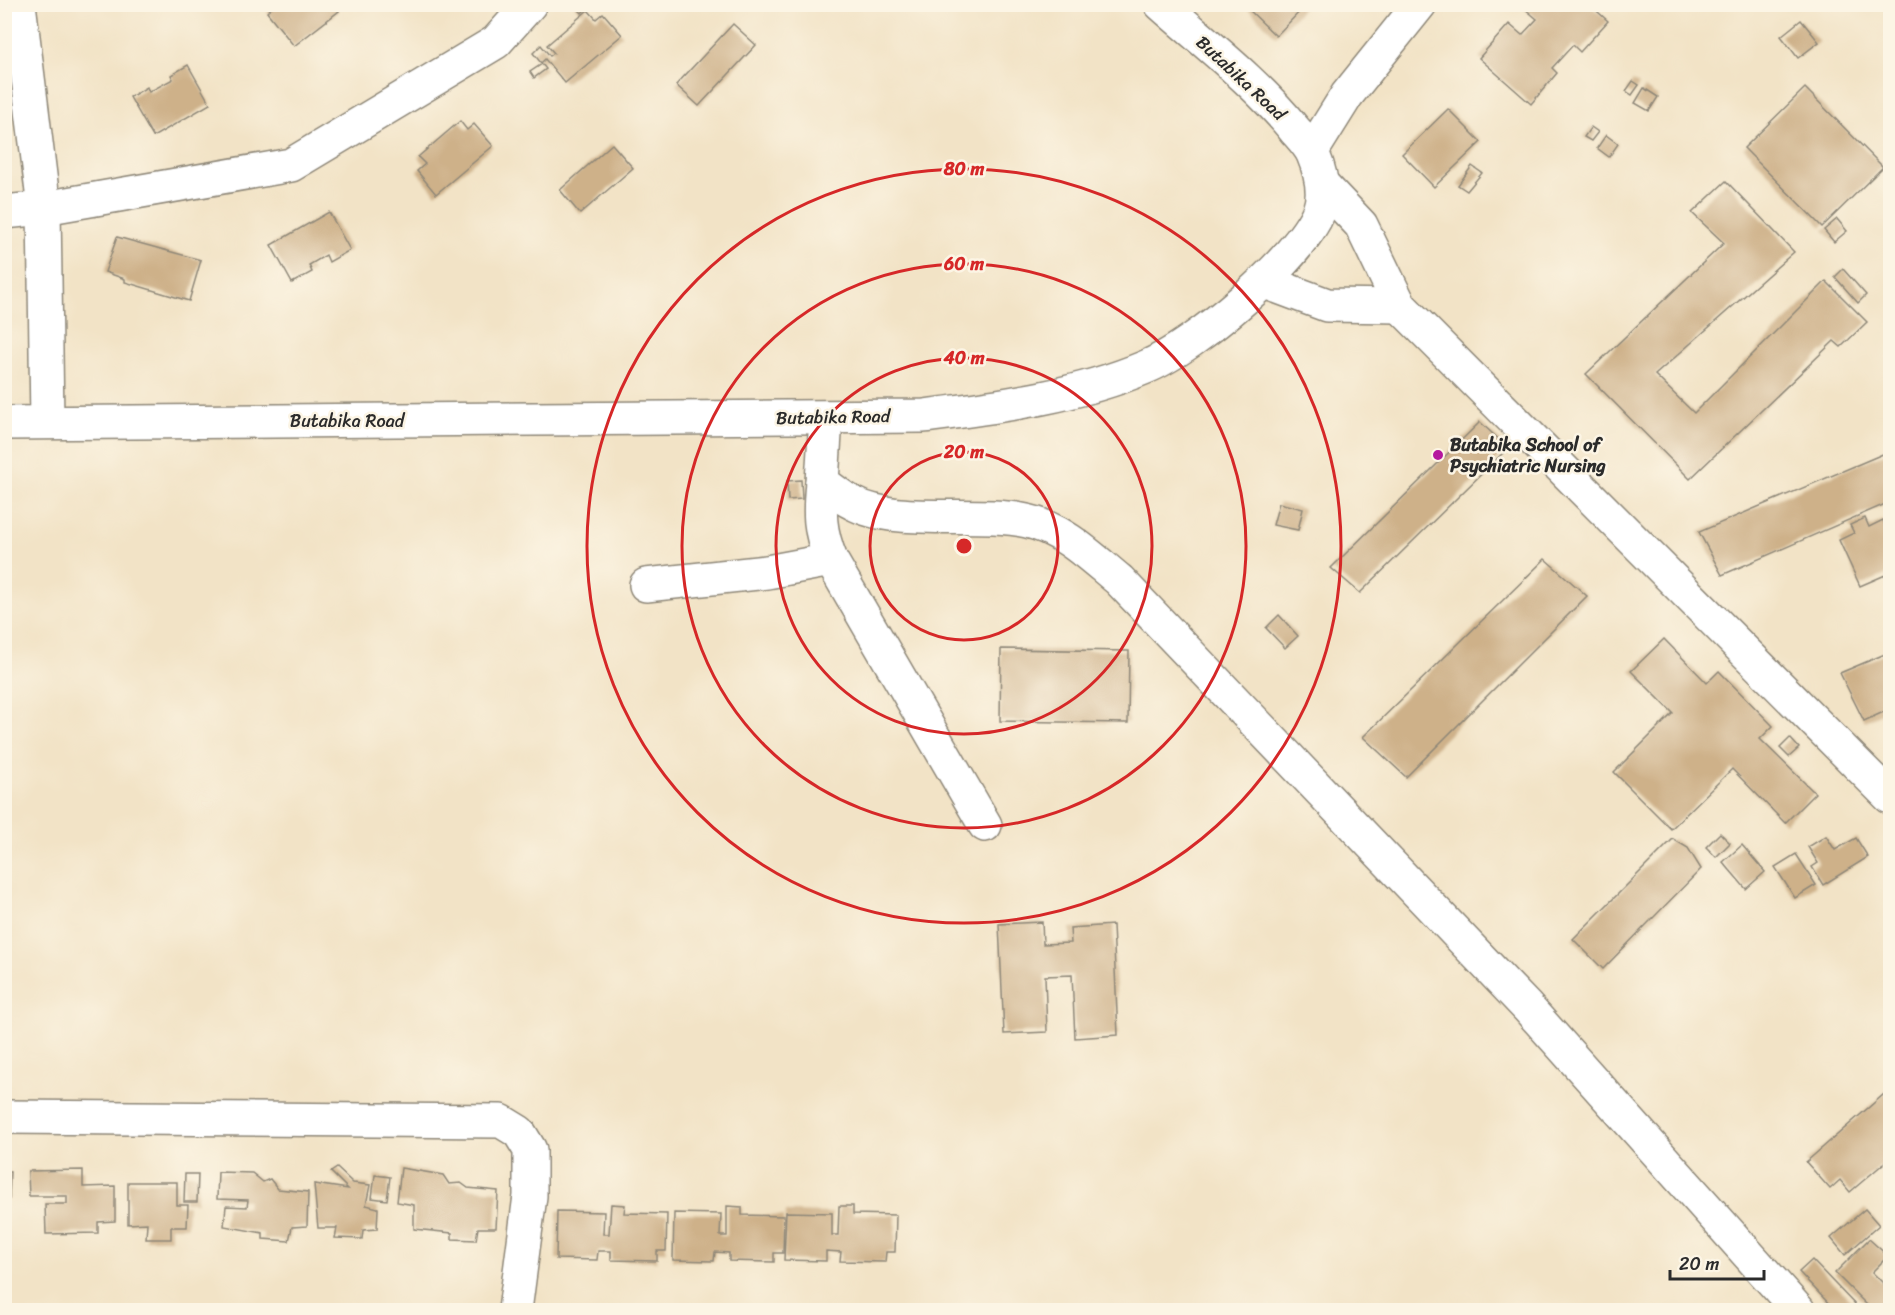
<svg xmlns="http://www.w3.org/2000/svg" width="1895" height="1315" font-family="Sriracha,sans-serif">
	<rect width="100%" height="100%" fill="#fcf5e5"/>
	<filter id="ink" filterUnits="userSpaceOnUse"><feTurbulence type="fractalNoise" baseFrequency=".0167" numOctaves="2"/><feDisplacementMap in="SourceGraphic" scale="12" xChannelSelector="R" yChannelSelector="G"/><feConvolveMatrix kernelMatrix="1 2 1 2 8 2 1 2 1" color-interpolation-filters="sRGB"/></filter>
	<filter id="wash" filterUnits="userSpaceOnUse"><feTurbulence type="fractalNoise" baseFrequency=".008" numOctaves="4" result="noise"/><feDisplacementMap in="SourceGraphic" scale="24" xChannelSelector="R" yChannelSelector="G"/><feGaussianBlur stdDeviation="1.35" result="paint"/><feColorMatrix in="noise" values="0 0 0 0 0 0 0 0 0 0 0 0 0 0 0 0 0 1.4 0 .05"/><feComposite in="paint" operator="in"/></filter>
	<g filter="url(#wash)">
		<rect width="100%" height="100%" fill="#f2e3c6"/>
		<g id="blocks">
			<g fill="#ceb189">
				<polygon points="276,4 334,4 339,11 294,46 267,12"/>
				<polygon points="573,4 590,4 582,13"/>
				<polygon points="1243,4 1307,4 1276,36"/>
				<polygon points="1527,4 1589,4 1608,21 1580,52 1573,45 1552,68 1557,73 1531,104 1479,58 1509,24 1522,35 1537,19 1524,8"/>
				<polygon points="588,10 596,19 603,13 622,35 565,83 545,59 541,63 533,53 541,45 550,56 554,53 547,45"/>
				<polygon points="1801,20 1819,42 1798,58 1781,36"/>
				<polygon points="733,24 756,45 699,106 676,85"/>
				<polygon points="542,64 546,69 534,78 530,72"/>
				<polygon points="188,65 210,104 153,137 130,97 147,87 149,92 173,79 171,75"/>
				<polygon points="1633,81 1639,85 1632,95 1626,91"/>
				<polygon points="1644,88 1658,97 1649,111 1635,103"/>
				<polygon points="1805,88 1883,167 1822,227 1744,148"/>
				<polygon points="1448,109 1481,142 1434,187 1402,154"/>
				<polygon points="460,121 467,130 474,124 493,146 436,194 417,171 425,164 418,157"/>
				<polygon points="1591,127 1598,132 1591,141 1584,137"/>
				<polygon points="1606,135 1618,144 1609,157 1597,148"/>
				<polygon points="612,144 633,168 580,214 560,190"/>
				<polygon points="1472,166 1482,173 1467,191 1458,185"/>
				<polygon points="1726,181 1794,252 1655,375 1694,413 1826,281 1867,322 1841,347 1834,341 1690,479 1586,374 1724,243 1692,213"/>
				<polygon points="329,212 350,250 329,262 326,255 309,265 312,272 292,283 271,245"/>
				<polygon points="1837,219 1847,231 1834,242 1824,230"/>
				<polygon points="117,237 201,260 189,301 125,282 125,279 105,272"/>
				<polygon points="1843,269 1866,295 1858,303 1835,277"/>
				<polygon points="1480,422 1508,448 1360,593 1331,568"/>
				<polygon points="1890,451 1890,502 1722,575 1699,532"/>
				<polygon points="801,480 802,499 788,500 787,481"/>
				<polygon points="1279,503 1303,509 1298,530 1273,525"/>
				<polygon points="1865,518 1869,527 1883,520 1890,537 1890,573 1860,586 1839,540 1854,533 1850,525"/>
				<polygon points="1545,559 1587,596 1406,777 1363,737"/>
				<polygon points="1279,615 1298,636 1285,648 1266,628"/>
				<polygon points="1664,639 1707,683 1719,671 1773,726 1760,739 1815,793 1785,823 1732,769 1671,829 1614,772 1673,713 1631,671"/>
				<polygon points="1001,649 1129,651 1128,723 1000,721"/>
				<polygon points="1890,652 1890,709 1864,721 1840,673"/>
				<polygon points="1790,738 1799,748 1789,757 1780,748"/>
				<polygon points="1720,833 1730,843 1716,857 1706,847"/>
				<polygon points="1826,836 1835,850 1856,838 1868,857 1823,885 1812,867 1818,863 1808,847"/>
				<polygon points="1673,839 1688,848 1701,869 1603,969 1573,939"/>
				<polygon points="1742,845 1765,872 1746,889 1723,862"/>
				<polygon points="1796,854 1816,885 1795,898 1775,867"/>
				<polygon points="1042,922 1043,944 1071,943 1070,928 1113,925 1118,1035 1075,1038 1072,975 1045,976 1047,1032 1004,1034 999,924"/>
				<polygon points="1890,1089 1890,1158 1850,1192 1840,1180 1830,1189 1806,1162"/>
				<polygon points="337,1168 353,1183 370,1185 366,1205 378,1208 377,1229 363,1230 362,1239 335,1238 337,1228 318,1228 314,1184 348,1189 331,1172"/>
				<polygon points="401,1168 443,1175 449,1184 461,1183 468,1188 498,1191 496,1228 478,1228 476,1240 452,1239 452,1233 414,1229 414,1205 397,1202"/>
				<polygon points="83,1170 83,1187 115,1186 115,1221 98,1222 98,1233 46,1234 45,1204 67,1204 67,1196 29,1196 28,1171"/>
				<polygon points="4,1172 10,1172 9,1199 4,1199"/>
				<polygon points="218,1172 252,1173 263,1182 270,1179 278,1189 308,1192 307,1226 292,1227 289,1241 263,1239 263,1233 224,1226 226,1206 247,1207 248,1200 217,1199"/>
				<polygon points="185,1174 198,1174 197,1202 184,1202"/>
				<polygon points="375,1175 390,1177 387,1200 372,1198"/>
				<polygon points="128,1182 177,1182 177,1205 188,1205 187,1227 171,1227 171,1239 146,1239 147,1223 128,1224"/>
				<polygon points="611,1204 625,1205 624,1213 667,1214 666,1251 657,1251 657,1261 611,1260 611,1251 598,1251 597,1260 556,1259 557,1211 604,1212 603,1234 609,1234"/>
				<polygon points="727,1206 742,1207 742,1215 784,1216 783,1253 774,1253 774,1262 729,1261 729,1253 715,1252 714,1261 673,1260 674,1213 721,1214 720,1236 727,1236"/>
				<polygon points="839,1206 853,1206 853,1214 896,1215 895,1252 886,1252 885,1262 840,1261 841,1252 826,1251 826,1261 784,1260 786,1212 832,1213 832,1235 838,1235"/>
				<polygon points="1865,1209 1879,1225 1845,1255 1831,1238"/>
				<polygon points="1869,1239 1888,1256 1872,1272 1885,1285 1890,1280 1890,1310 1872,1310 1835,1273"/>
				<polygon points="1812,1260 1860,1310 1835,1310 1799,1272"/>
			</g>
		</g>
	</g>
	<g filter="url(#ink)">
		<use href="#blocks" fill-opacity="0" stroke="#8e8778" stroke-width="1.5"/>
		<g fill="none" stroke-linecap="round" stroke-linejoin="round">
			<g stroke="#8e8778" stroke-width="36">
				<g id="minor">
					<polyline points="19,4 44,208 47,422"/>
					<polyline points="1312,151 1347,95 1420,4"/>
					<polyline points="1323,185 1361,225 1400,306 1890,797"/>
					<polyline points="4,212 44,208 291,165 496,42 530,4"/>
					<polyline points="1265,282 1327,305 1400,306"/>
					<path d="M826 418 822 482C832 489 842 498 853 503 894 526 979 510 1027 521 1063 529 1091 557 1119 580L1527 1007 1798 1310"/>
					<path d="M4 423 924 416C1000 406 1075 397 1146 367 1194 347 1299 260 1319 211 1326 193 1320 171 1313 154 1309 145 1300 136 1294 129 1256 82 1206 44 1161 4"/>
					<path d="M822 482C819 514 819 530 831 560L985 825"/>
					<polyline points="646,585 767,572 831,560"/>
					<polyline points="4,1117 501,1121 519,1132 530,1150 530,1196 515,1310"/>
				</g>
			</g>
			<use href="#minor" stroke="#fff" stroke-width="33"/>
		</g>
	</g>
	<g fill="none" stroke="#d62828" stroke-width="3">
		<circle cx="964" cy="546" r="94"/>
		<circle cx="964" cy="546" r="188"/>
		<circle cx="964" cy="546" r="282"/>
		<circle cx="964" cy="546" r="377"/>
	</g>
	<circle fill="#b5179e" stroke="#fcf5e5" stroke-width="2" cx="1438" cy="455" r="6"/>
	<g text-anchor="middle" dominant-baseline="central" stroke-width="5" stroke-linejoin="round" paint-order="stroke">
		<g font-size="18" fill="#2b2b2b" stroke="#fcf5e5">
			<text transform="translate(1241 78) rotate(43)">Butabika Road</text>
			<text transform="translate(833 417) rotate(-1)">Butabika Road</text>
			<text x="347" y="421">Butabika Road</text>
		</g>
		<g font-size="18" font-weight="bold" fill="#2b2b2b" stroke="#fcf5e5" text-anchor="start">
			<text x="1450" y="445">Butabika School of<tspan x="1450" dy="21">Psychiatric Nursing</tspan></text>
		</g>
	</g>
	<circle cx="964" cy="546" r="9" fill="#d62828" stroke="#fcf5e5" stroke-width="3"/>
	<g font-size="18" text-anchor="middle" font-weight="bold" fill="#d62828" stroke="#fcf5e5" stroke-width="5" stroke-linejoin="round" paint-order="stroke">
		<text x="964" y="175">80 m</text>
		<text x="964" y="270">60 m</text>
		<text x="964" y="364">40 m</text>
		<text x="964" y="458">20 m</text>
	</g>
	<rect width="1895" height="1315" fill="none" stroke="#fcf5e5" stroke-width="24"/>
	<path d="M1670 1270v9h94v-9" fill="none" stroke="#2b2b2b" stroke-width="3"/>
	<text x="1679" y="1270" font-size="18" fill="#2b2b2b" stroke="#fcf5e5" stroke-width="4.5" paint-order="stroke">20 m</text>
</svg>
